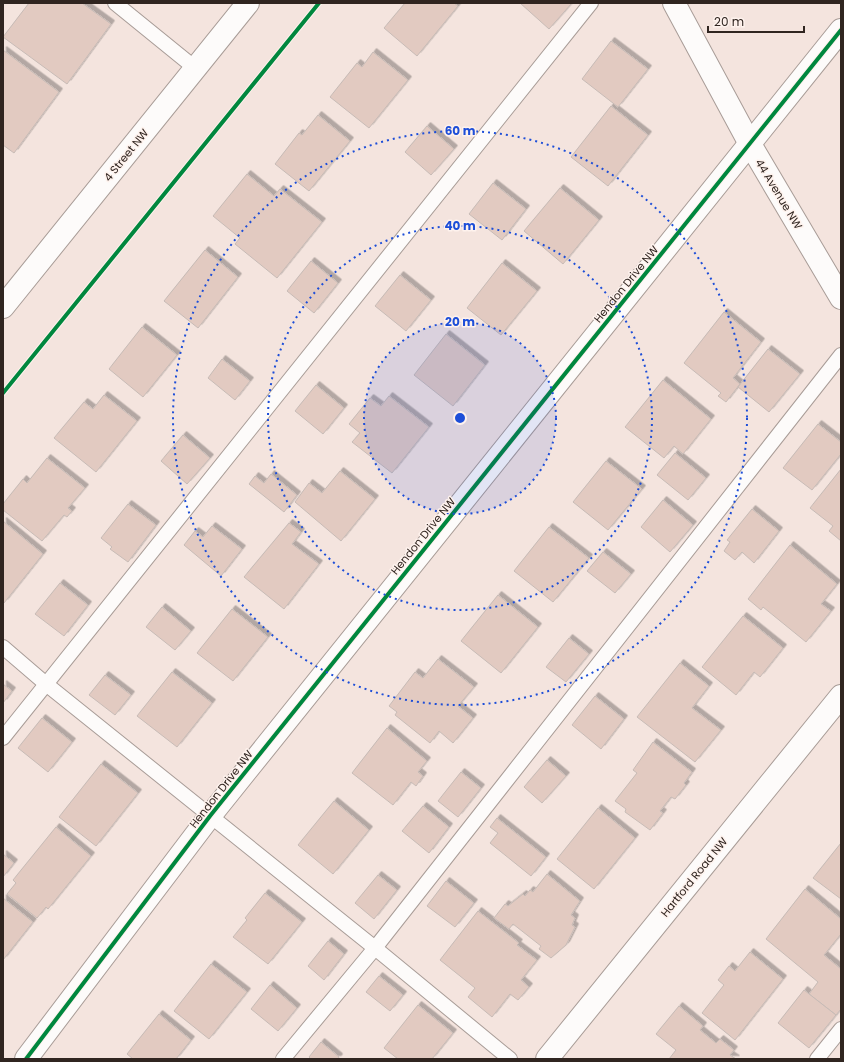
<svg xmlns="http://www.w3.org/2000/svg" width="844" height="1062" font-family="Poppins,sans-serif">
	<defs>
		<filter id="shadow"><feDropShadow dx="3.5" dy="-3.5" stdDeviation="0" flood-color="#0004"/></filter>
	</defs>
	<rect width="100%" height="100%" fill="#f4e4de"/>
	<g fill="#e2cac1" stroke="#c7bbb6" filter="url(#shadow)">
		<polygon points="29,3 82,3 111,24 67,84 3,37"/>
		<polygon points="405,3 454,3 458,6 417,56 384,28"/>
		<polygon points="520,3 572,3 549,29"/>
		<polygon points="611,41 648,69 618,107 582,79"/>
		<polygon points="3,50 59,92 14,153 3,145"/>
		<polygon points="373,52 408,80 369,128 330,97 357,63 362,67"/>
		<polygon points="611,106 648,135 608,186 571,157"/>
		<polygon points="318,115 350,141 309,191 275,164 299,133 302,135"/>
		<polygon points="427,126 454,149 431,175 405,152"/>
		<polygon points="247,174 274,196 280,189 322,222 277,278 235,244 240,238 213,216"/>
		<polygon points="493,183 526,209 502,240 469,214"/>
		<polygon points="560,188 599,220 563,264 524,231"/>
		<polygon points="205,250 238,277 198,328 164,301"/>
		<polygon points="311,261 338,283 314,313 287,291"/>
		<polygon points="502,263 537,291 501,335 467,308"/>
		<polygon points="400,275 431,300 406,331 375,306"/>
		<polygon points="724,312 761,342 733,378 740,384 726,402 718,396 721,393 684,363"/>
		<polygon points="142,327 177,355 143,397 109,369"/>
		<polygon points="446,334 485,365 453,406 414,375"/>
		<polygon points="768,349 800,374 769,412 738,387"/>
		<polygon points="222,359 250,381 235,400 208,378"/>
		<polygon points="663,380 711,419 683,454 674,446 664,458 625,427"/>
		<polygon points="316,385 344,408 323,434 295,411"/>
		<polygon points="104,395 137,421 96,472 54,438 84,402 93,409"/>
		<polygon points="389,396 429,427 392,473 352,442 360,433 349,424 370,398 381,406"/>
		<polygon points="818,424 841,442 841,454 812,490 783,468"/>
		<polygon points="183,435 210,458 187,484 161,461"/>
		<polygon points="675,453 706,478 688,500 657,475"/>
		<polygon points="47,458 85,488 68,508 72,511 67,517 64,515 42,541 3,510 3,504 23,479 27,483"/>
		<polygon points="606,461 642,489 608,530 573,502"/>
		<polygon points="841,469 841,541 829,531 833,526 810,508"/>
		<polygon points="340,471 375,499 341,541 295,502 309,483 322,493"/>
		<polygon points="271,474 297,495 284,512 249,484 255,476 264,483"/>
		<polygon points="663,500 693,525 670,552 641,527"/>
		<polygon points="128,504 156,525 128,562 110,549 112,547 101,538"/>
		<polygon points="752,509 779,531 754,563 742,552 735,560 724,551 730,542 727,540"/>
		<polygon points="3,521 43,554 4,603 3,602"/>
		<polygon points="289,523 301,532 292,544 319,564 284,609 244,577"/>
		<polygon points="212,526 242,549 221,576 184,545 195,531 203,537"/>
		<polygon points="549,527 589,558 553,602 514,571"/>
		<polygon points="790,545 837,584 821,604 831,611 806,642 763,607 761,610 748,599"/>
		<polygon points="603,552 631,574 615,593 587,571"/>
		<polygon points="60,583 88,605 64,636 35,614"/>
		<polygon points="498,595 538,627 501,673 461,641"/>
		<polygon points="162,607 191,631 175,650 146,627"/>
		<polygon points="232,609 268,637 233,681 197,653"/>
		<polygon points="743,616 783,648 760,677 754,672 736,695 702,667"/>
		<polygon points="569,638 589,654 566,682 546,667"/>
		<polygon points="438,659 474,687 458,706 473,718 453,743 439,731 430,743 395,715 397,712 389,706 415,672 423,678"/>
		<polygon points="680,663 709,686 692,708 721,730 695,762 637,717"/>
		<polygon points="172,672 212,703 177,747 137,716"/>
		<polygon points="105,675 131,695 115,715 89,695"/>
		<polygon points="3,684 12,691 3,703"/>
		<polygon points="595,696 624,719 601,749 572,725"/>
		<polygon points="42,718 72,742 48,772 18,748"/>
		<polygon points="387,728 427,761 418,772 423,776 416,786 411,782 393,805 352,773"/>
		<polygon points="653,742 692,772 684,783 686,785 675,799 671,797 660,811 663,813 650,830 625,812 626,809 615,801 637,773 633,770"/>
		<polygon points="547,760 566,776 542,803 524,787"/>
		<polygon points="101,764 138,793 96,846 59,817"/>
		<polygon points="461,772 481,788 458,817 438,801"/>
		<polygon points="334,801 369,830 333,874 298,845"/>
		<polygon points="423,806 449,827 429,853 402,831"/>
		<polygon points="598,808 635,838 594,889 557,859"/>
		<polygon points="497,818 546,857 531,876 490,843 498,833 490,827"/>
		<polygon points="56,827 91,856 48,909 46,907 37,918 7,894 16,883 13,880"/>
		<polygon points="841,843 841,899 813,878"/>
		<polygon points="3,854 14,863 3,877"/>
		<polygon points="547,874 580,901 571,915 575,918 572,925 575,927 566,945 551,958 539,949 541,946 513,924 509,929 494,918 505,904 508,906 523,894 525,896 530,890 533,892"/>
		<polygon points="378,875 397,890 374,919 355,903"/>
		<polygon points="446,881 474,903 455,927 427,906"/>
		<polygon points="805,889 841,919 841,934 824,955 841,969 841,1009 836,1015 809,994 818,982 766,939"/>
		<polygon points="265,893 302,922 268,964 233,937 247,920 245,918"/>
		<polygon points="3,898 33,922 3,960"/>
		<polygon points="478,911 519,943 517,945 537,960 521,980 529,987 518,1000 510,994 492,1017 468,997 475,988 440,960"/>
		<polygon points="328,941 344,954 324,980 308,966"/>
		<polygon points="750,952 783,979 735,1040 702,1013 724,985 718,980 729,966 735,971"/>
		<polygon points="211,964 247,992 209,1039 174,1011"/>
		<polygon points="379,976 403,995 390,1011 366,992"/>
		<polygon points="270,985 297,1008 278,1031 251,1009"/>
		<polygon points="804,990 836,1015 809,1048 778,1023"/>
		<polygon points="418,1005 453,1033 432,1059 398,1059 384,1048"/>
		<polygon points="679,1006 703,1026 700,1030 716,1043 720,1039 734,1050 730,1055 736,1059 669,1059 676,1050 656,1034"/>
		<polygon points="159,1014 191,1040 176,1059 133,1059 127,1054"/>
		<polygon points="321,1042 339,1057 338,1059 311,1059 309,1057"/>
	</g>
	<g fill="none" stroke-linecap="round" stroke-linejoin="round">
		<g stroke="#a89c97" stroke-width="16">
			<g id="service">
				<polyline points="115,3 195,68"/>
				<polyline points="3,647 46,684 375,948 510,1059"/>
				<polyline points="3,738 591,3"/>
				<polyline points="283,1059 375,948 841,355"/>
				<polyline points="817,1059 841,1029"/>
			</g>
		</g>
		<g stroke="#a89c97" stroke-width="24">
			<g id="minor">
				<polyline points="674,3 750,144 841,298"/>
				<polyline points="26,1059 210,816 841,30"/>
				<polyline points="547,1059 841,696"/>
			</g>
		</g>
		<g stroke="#a89c97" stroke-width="24">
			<polyline id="secondary" points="3,307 248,3"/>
		</g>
		<use href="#service" stroke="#fdfbfa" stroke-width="14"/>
		<use href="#minor" stroke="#fdfbfa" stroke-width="22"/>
		<use href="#secondary" stroke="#fdfbfa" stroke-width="22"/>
		<g stroke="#fef2ed" stroke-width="6">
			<g id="cycleway">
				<polyline points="3,393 319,3"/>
				<polyline points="26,1059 210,816 841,30"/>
			</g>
		</g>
		<use href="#cycleway" stroke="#00873e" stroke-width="4"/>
	</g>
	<circle cx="460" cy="418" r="96" fill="#1d4ed8" fill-opacity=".12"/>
	<g fill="none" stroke="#1d4ed8" stroke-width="2" stroke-dasharray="2 4">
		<circle cx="460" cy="418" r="96"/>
		<circle cx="460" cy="418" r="192"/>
		<circle cx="460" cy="418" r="287"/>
	</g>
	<g text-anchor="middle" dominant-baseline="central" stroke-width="3" stroke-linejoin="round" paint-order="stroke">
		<g font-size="11" fill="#302520" stroke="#fef2ed">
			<text transform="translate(126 155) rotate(-51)">4 Street NW</text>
			<text transform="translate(779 194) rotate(59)">44 Avenue NW</text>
			<text transform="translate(626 284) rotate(-51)">Hendon Drive NW</text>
			<text transform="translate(423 536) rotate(-51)">Hendon Drive NW</text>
			<text transform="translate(221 789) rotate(-52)">Hendon Drive NW</text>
			<text transform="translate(694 877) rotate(-51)">Hartford Road NW</text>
		</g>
	</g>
	<circle cx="460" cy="418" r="6" fill="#1d4ed8" stroke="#fef2ed" stroke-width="2"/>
	<g font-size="12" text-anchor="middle" font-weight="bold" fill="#1d4ed8" stroke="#fef2ed" stroke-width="3" stroke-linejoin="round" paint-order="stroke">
		<text x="460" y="135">60 m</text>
		<text x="460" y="230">40 m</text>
		<text x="460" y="326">20 m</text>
	</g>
	<rect width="844" height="1062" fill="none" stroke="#302520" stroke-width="8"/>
	<path d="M708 26v6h96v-6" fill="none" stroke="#302520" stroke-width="2"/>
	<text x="714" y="26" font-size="12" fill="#302520" stroke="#fef2ed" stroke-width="3" paint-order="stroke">20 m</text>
</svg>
